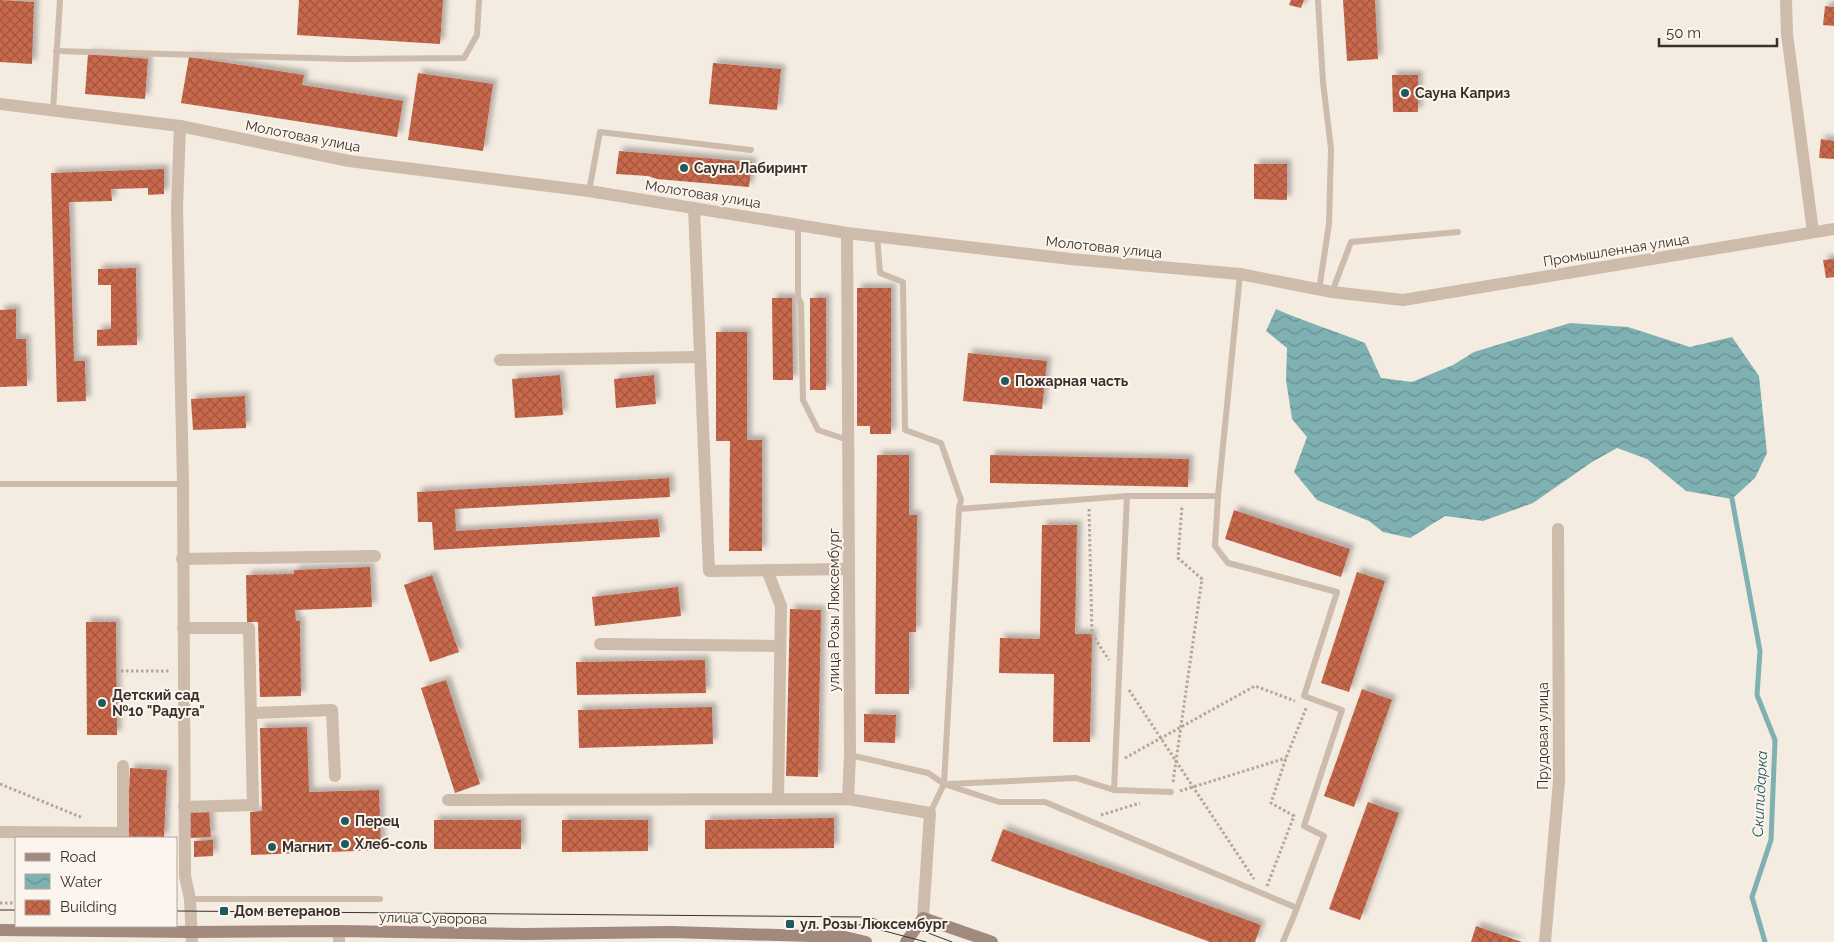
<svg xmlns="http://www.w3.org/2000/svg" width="1834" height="942" font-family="Raleway,sans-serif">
	<defs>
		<pattern id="water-waves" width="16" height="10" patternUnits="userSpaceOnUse" patternTransform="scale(1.25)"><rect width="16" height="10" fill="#7fb0b2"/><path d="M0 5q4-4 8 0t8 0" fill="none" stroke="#699091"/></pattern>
		<pattern id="building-cross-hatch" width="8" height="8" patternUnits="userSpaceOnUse" patternTransform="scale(1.25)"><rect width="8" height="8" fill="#c8694b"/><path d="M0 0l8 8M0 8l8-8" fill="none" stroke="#a4573f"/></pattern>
		<filter id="shadow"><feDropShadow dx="4.5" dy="-4.5" stdDeviation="2.5" flood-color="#0004"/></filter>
	</defs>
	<rect width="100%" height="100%" fill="#f4ebe1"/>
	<path fill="url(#water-waves)" d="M1276 309C1305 322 1336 331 1365 343L1381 378 1412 382 1453 365 1474 352 1570 323 1628 327 1690 347 1732 337 1759 376 1767 453 1755 478 1732 499 1686 491 1647 459 1617 448 1592 462 1533 503 1483 521 1445 516 1410 538 1383 532 1369 521 1317 500 1294 472 1307 437 1292 419 1286 380 1287 348 1266 331Z"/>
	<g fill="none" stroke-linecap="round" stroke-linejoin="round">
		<polyline stroke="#7fb0b2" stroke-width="5" points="1732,499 1760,651 1757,695 1775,740 1771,840 1752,897 1765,942"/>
	</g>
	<g fill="url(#building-cross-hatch)" filter="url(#shadow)">
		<polygon points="0,0 34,2 32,64 0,62"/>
		<polygon points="299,0 443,0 440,44 297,35"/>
		<polygon points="1291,0 1304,0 1301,8 1289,5"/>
		<polygon points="1343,0 1375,0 1378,59 1347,61"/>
		<polygon points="1825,6 1834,7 1834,26 1823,25"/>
		<polygon points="88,54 148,59 145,99 85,94"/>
		<polygon points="189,57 304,75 302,85 403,101 397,137 181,103"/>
		<polygon points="713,63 781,69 777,110 709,104"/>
		<polygon points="418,73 493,84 483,151 408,140"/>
		<polygon points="1392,75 1418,75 1418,112 1393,112"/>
		<polygon points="1821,139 1834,141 1834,159 1819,158"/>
		<polygon points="619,151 752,162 749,187 657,179 648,176 616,174"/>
		<polygon points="1254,164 1287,164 1287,200 1254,199"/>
		<polygon points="164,169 164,194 148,195 148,188 111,189 112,201 69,202 74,361 85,361 86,401 57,402 51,173"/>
		<polygon points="1834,259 1834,277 1826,278 1823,260"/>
		<polygon points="136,268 137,345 97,346 97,330 111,329 111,285 98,285 98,269"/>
		<polygon points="857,288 891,288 891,434 870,434 870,426 857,426"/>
		<polygon points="772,298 792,298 793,380 773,380"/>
		<rect x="810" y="298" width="16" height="92"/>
		<polygon points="16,309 16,339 26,339 27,386 0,387 0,310"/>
		<polygon points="716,332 747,332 747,440 762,440 762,551 729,551 730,441 716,441"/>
		<polygon points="968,353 1047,361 1042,409 963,401"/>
		<polygon points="560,375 563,415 515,418 512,379"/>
		<polygon points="654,375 656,404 616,408 614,379"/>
		<polygon points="245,396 246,428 193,430 191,399"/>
		<polygon points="877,455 909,455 909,515 917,515 916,632 909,632 909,694 875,694"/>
		<polygon points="990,455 1189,459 1188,487 990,483"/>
		<polygon points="669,478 670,497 455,509 456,531 658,519 660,537 434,550 432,522 418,522 417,492"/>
		<polygon points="1234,510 1350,549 1341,577 1225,539"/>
		<polygon points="1042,525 1077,525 1075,634 1092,634 1090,742 1053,742 1054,674 999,673 1000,638 1040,639"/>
		<polygon points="370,567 372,607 295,610 296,621 300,621 301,696 260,697 258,622 247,622 246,575 294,574 294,570"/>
		<polygon points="1357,572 1385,581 1349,692 1321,683"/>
		<polygon points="432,575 459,652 430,662 404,585"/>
		<polygon points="678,587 681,616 595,626 592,597"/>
		<polygon points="790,609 821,610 818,777 786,776"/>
		<polygon points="86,622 116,622 117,735 87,735"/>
		<polygon points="705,660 706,693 577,695 576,662"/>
		<polygon points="446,680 480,784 455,793 421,688"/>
		<polygon points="1362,689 1392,700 1354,807 1324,796"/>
		<polygon points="712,707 713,744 579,748 578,710"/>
		<polygon points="864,714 896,715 895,743 864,742"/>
		<polygon points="307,727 309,792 379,790 381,850 251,855 250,812 262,811 260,728"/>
		<polygon points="130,768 167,770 164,838 127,838"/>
		<polygon points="1368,802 1399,813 1360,920 1329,909"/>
		<polygon points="209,810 211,837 190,838 189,811"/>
		<polygon points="834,818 834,848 705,849 705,820"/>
		<rect x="434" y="820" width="87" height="29"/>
		<polygon points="562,820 648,820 648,851 562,852"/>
		<polygon points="1003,829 1261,925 1255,942 1210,942 991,861"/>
		<polygon points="213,840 213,856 194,857 194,841"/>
		<polygon points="1476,926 1522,942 1471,942"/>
	</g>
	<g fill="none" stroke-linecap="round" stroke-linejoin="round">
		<g stroke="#b9a596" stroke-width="3" stroke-dasharray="2.5 2.5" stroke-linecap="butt">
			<polyline points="1089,509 1092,634 1109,660"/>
			<polyline points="116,671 170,671"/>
			<polyline points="1129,690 1254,879"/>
			<polyline points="1125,758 1255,686 1295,701"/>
			<polyline points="1173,782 1202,579 1178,558 1182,506"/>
			<polyline points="0,784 83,818"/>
			<polyline points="1180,791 1286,758"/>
			<polyline points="1101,815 1140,803"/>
			<polyline points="1267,886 1294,816 1271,803 1286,758 1307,706"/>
			<polyline points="0,903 16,903"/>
		</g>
		<g stroke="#cdbbac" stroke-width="6">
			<polyline points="1318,0 1323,82 1331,149 1329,224 1319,290"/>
			<polyline points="56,51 347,59 464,58 477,35 479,0"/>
			<polyline points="53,111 60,0"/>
			<polyline points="589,191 600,132 751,150"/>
			<polyline points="798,225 798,297 801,304 803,400 818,430 848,440"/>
			<polyline points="877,236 880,273 903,282 905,430 941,443 961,500 959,509"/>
			<polyline points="1332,292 1351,242 1458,232"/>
			<polyline points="0,484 183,484"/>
			<polyline points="1218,496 1215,546 1228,563 1337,592 1304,696 1342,710 1304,826 1324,836 1297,908"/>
			<polyline points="850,755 928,773 944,784 999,802 1045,802 1297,908 1283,942"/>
			<polyline points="948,784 1076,778 1114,790 1171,792"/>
			<polyline points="1114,790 1127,496"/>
			<polyline points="930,813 944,784 959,509 1127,496 1218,496 1240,274"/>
			<polyline points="190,899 380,899"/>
		</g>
		<g stroke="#cdbbac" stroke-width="12">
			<polyline points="1786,0 1787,34 1813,232"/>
			<polyline points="694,208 709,571 848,569"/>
			<polyline points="847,233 850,755 848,799"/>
			<polyline points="500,360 700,357"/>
			<polyline points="182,559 375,556"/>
			<polyline points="767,570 781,606 778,799"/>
			<polyline points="183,628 249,628 253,805 184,807"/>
			<polyline points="600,644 780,646"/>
			<polyline points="251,713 332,710 335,776"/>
			<polyline points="448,800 848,799 930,813 923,918"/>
			<polyline points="0,832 123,833"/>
			<polyline points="123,838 123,766"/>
			<polyline points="339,931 339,942"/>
			<polyline points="1545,942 1559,781 1558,529"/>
		</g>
		<g stroke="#cdbbac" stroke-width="12">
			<polyline points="0,104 180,126 349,161 589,191 847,233 1071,259 1240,274 1332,292 1403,300 1834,229"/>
			<polyline points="180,126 177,208 183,484 185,876 190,899 192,942"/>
		</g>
		<g stroke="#a18a7d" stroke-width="12">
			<polyline points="0,930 192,932 339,931 525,934 671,932 845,937 866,942"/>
			<polyline points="906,942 923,918 992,942"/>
		</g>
		<g stroke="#3b302b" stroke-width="1">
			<polyline points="0,910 16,910"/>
			<polyline points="176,911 865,917 915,928 952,942"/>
			<polyline points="824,924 862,925 926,942"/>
		</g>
	</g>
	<g fill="#1f5a5e" stroke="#fbf5ee" stroke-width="2">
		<circle cx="1405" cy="93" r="5"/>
		<circle cx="684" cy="168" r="5"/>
		<circle cx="1005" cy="381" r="5"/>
		<circle cx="102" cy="703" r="5"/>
		<circle cx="345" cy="821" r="5"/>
		<circle cx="345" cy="844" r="5"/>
		<circle cx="272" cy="847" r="5"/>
		<rect x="219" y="906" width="10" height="10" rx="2.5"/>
		<rect x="785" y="919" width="10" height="10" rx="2.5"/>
	</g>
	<g text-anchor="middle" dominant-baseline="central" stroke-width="4" stroke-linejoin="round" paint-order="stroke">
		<g font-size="14" font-weight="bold" fill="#3b302b" stroke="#fbf5ee" text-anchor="start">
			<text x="1415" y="93">Сауна Каприз</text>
			<text x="694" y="168">Сауна Лабиринт</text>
			<text x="1015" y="381">Пожарная часть</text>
			<text x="112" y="695">Детский сад<tspan x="112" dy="16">№10 "Радуга"</tspan></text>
			<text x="355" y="821">Перец</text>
			<text x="355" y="844">Хлеб-соль</text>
			<text x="282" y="847">Магнит</text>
			<text x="234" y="911">Дом ветеранов</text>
			<text x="800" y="924">ул. Розы Люксембург</text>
		</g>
		<g font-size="14" fill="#3b302b" stroke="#fbf5ee">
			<text transform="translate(303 136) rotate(11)">Молотовая улица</text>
			<text transform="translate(703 194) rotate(9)">Молотовая улица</text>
			<text transform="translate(1104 247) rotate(6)">Молотовая улица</text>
			<text transform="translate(1616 250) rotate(-9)">Промышленная улица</text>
			<text transform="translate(834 610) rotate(-90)">улица Розы Люксембург</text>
			<text transform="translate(1543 736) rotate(-90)">Прудовая улица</text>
			<text transform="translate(433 918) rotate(1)">улица Суворова</text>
		</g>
		<g font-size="15" font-style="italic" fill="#1f5a5e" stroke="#fbf5ee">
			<text transform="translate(1760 794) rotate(-87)">Скипидарка</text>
		</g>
	</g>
	<rect x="15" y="837" width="162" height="90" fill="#fbf5ee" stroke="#aea6a0"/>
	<rect x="25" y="853" width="25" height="8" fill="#a18a7d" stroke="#aea6a0"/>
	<text x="60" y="862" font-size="15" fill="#3b302b">Road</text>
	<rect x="25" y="874" width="25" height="15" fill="url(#water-waves)" stroke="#aea6a0"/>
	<text x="60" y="887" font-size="15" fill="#3b302b">Water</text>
	<rect x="25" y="900" width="25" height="15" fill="url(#building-cross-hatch)" stroke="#aea6a0"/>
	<text x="60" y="912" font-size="15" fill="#3b302b">Building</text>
	<path d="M1659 38v8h118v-8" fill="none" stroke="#3b302b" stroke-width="2.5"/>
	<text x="1666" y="38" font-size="15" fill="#3b302b" stroke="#fbf5ee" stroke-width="4" paint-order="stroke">50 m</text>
</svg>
